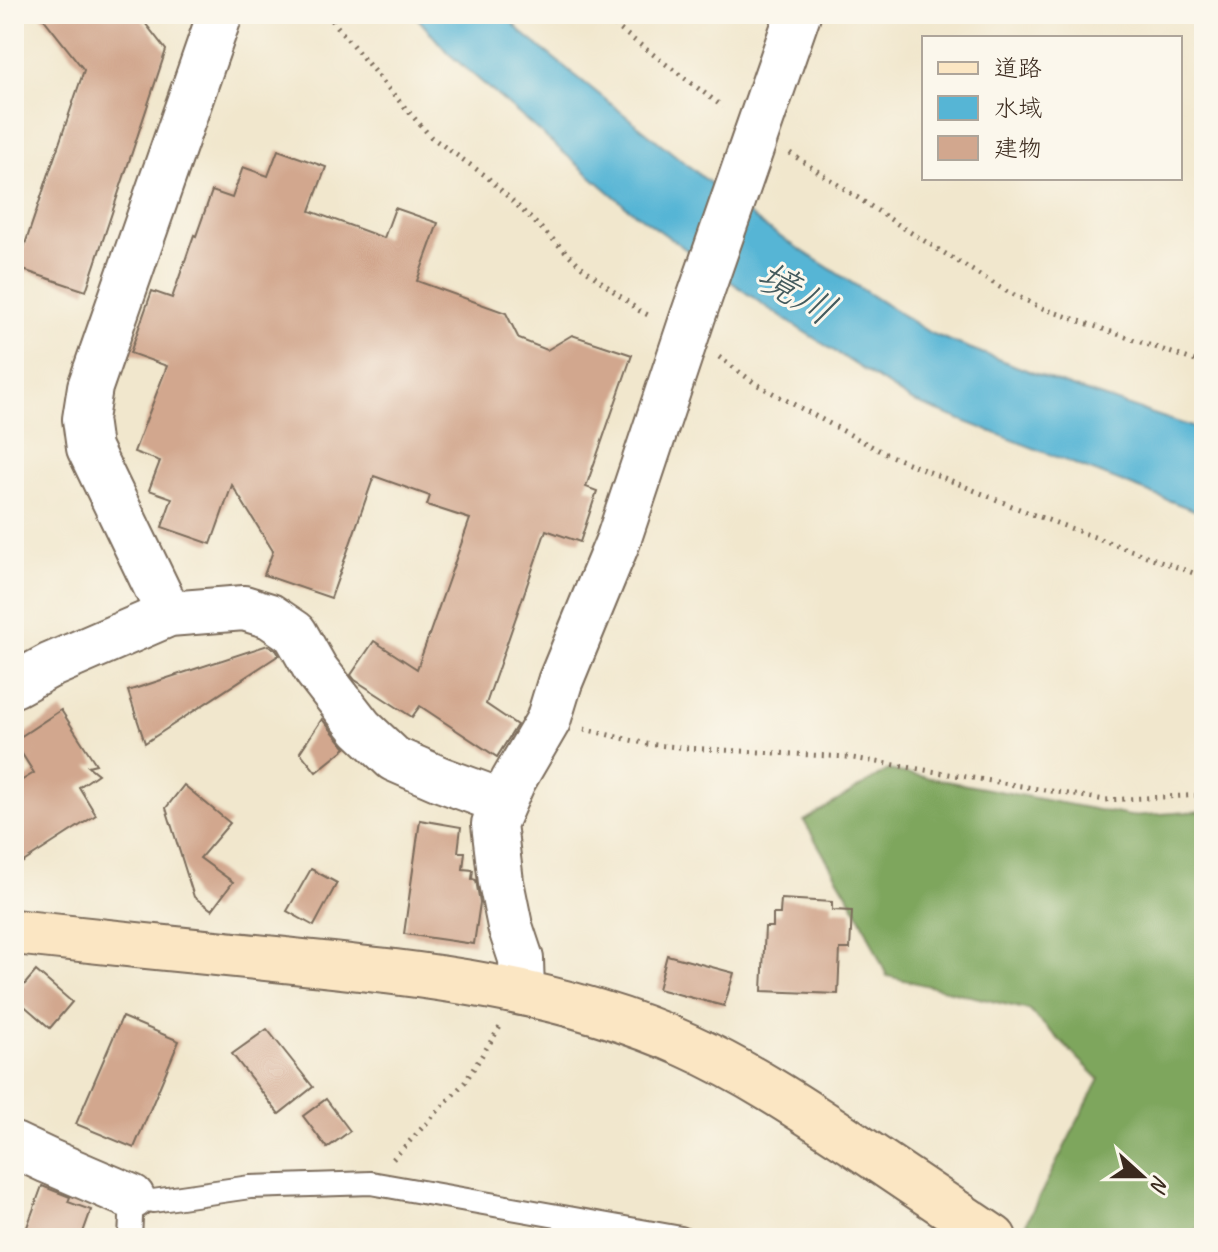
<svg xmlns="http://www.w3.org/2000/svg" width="1218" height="1252" font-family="Caveat,'Klee One',sans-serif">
	<rect width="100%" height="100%" fill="#fbf7ec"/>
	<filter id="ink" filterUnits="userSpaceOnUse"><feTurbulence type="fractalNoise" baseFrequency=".0125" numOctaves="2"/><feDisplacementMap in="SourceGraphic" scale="16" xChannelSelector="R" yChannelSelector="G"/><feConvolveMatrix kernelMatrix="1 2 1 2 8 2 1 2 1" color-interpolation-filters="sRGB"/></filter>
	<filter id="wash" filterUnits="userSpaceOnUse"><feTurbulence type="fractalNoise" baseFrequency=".006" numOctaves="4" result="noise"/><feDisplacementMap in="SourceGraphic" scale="32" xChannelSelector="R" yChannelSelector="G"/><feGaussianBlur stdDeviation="1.8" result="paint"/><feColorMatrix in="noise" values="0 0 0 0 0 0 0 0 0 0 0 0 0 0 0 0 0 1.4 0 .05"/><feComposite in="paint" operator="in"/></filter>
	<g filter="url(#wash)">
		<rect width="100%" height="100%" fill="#f1e7cd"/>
		<polygon fill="#7ea65d" stroke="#5c683e" stroke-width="2" points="888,770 1130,816 1204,811 1204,1222 1185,1238 1048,1238 1026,1223 1099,1079 1029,1010 887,976 859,914 804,821"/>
		<polygon fill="#56b5d5" stroke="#48707a" stroke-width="2" points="414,14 504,14 521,32 765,227 930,333 1060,383 1204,431 1204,513 1191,509 912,401 772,311 628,208 448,53"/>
		<g id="blocks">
			<g fill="#d2a78e">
				<polygon points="40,14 138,14 166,50 86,291 17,268 84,70"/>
				<polygon points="278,150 326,167 310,211 384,238 395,208 438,223 417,281 506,313 519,339 547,350 572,335 632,355 586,487 597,491 580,542 546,530 486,704 517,725 497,757 420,706 412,717 355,680 351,675 374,641 417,669 470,519 427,505 430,496 374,476 331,598 264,575 273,551 232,485 211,544 162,527 172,498 149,490 160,461 134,452 167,366 130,353 152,291 172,298 194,235 196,236 212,191 232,198 243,167 268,176"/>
				<polygon points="268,645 276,650 279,655 145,743 128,691"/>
				<polygon points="61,710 96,764 88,766 98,774 79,787 96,815 14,868 14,785 34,773 14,741"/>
				<polygon points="322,719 346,748 316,772 300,752"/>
				<polygon points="184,785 230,823 200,858 233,882 212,910 194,897 166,808"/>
				<polygon points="420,820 461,827 458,852 465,852 463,869 473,870 472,879 476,880 480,903 474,944 404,934"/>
				<polygon points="311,869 337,883 314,926 287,911"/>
				<polygon points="781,899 832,902 832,910 852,911 850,949 840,949 838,994 762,991 765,927 773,927 773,914 780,914"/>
				<polygon points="667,955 734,973 724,1006 658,989"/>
				<polygon points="36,971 72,1002 50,1028 14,997"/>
				<polygon points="122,1017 179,1041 134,1148 76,1124"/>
				<polygon points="267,1029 313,1087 279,1114 232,1054"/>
				<polygon points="326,1099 350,1131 327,1148 303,1116"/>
				<polygon points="42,1186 70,1197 68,1202 91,1210 81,1238 23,1238"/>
			</g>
		</g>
	</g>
	<g filter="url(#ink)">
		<use href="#blocks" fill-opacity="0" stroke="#7b6c5b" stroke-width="2"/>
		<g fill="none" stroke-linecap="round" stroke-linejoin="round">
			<g stroke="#7b6c5b" stroke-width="26">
				<polyline id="lane" points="130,1238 132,1197 153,1201 250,1187 371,1183 681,1238"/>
			</g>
			<g stroke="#7b6c5b" stroke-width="48">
				<g id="street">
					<polyline points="169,614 89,448 85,419 90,387 220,14"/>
					<polyline points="14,685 49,666 169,614 244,608 270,616 295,633 316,670 361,728 394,759 440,779 503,802"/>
					<polyline points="522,992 521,959 510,926 501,882 494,824 513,781 548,721 560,682 618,541 693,316 798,14"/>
					<polyline points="14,1145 48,1161 132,1197"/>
				</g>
			</g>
			<g stroke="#7b6c5b" stroke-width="48">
				<path id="secondary" d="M14 932C104 942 195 951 285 960 421 974 560 988 686 1045 746 1072 799 1107 853 1143 900 1175 947 1206 994 1238"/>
			</g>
			<g stroke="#7b6c5b" stroke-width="5" stroke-dasharray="2 6" stroke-linecap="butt">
				<polyline points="327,14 387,87 431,137 486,176 582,267 638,310 652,317"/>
				<polyline points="603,14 610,22 723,107"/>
				<polyline points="790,153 905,229 1006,291 1042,308 1204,364"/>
				<polyline points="719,357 756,384 886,454 1029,513 1204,577"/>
				<polyline points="584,729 647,744 687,748 847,757 1105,800 1204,795"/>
				<polyline points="393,1159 465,1082 500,1027"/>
			</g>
			<use href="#lane" stroke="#fff" stroke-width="22"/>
			<use href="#street" stroke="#fff" stroke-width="44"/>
			<use href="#secondary" stroke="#fbe6c3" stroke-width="44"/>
		</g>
	</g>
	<g text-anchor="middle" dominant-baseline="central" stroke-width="6" stroke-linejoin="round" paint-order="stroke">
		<g font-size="42" font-style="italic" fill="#445b5e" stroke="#fbf7ec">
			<text transform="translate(796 293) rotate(31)">境川</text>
		</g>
	</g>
	<rect width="1218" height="1252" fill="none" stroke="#fbf7ec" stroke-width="48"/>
	<rect x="922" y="36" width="260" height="144" fill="#fbf7ec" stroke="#aea59a" stroke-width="2"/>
	<rect x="938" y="62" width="40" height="12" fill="#fbe6c3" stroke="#aea59a" stroke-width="2"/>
	<text x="994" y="76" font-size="24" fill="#3b2a1e">道路</text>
	<rect x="938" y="96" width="40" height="24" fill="#56b5d5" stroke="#aea59a" stroke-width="2"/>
	<text x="994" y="116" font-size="24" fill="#3b2a1e">水域</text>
	<rect x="938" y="136" width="40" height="24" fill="#d2a78e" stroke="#aea59a" stroke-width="2"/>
	<text x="994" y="156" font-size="24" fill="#3b2a1e">建物</text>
	<g transform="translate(1142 1176) rotate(111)" stroke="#fbf7ec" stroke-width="6" paint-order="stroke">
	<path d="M0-6L14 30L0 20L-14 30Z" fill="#3b2a1e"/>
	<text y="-12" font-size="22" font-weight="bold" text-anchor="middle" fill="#3b2a1e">N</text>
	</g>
</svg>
